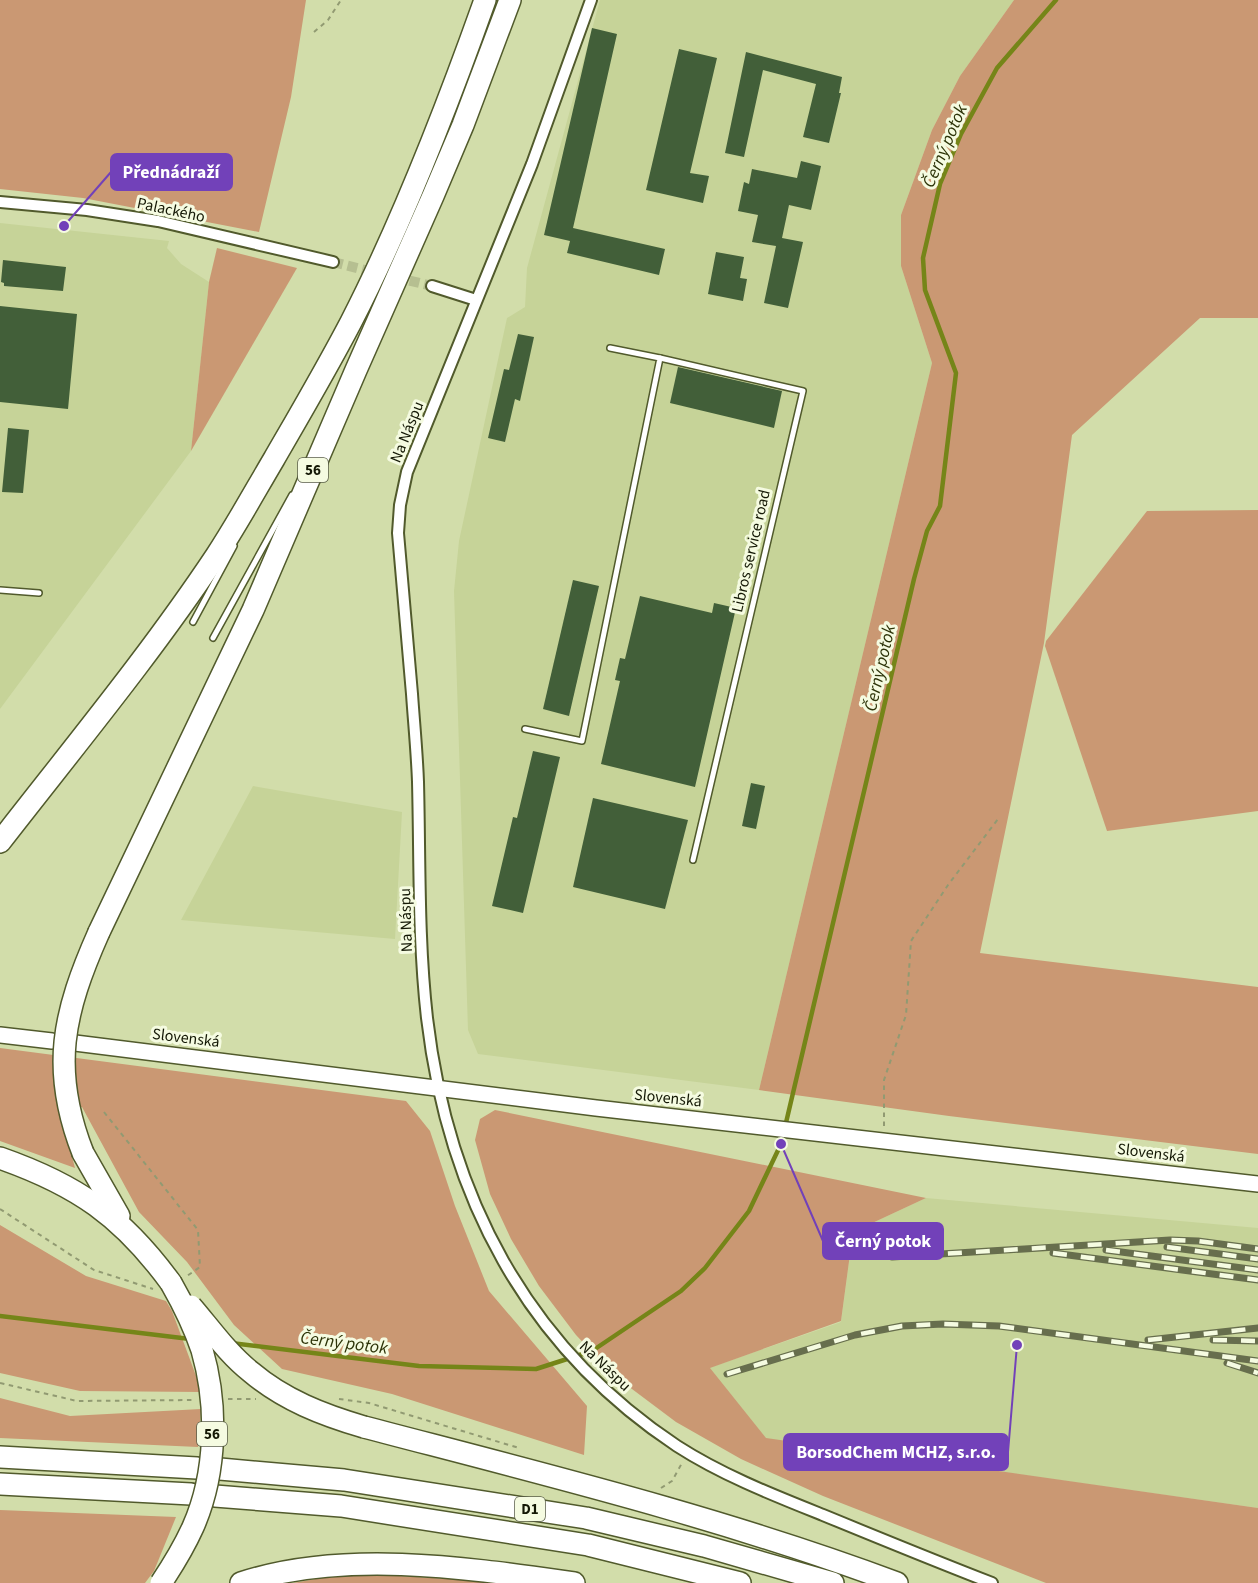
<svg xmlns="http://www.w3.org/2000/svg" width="1258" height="1583" font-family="'Source Sans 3',sans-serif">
	<rect width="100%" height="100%" fill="#d2ddaa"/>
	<g fill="#c6d398">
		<polygon points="600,0 1014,0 960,76 932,130 901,215 901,266 932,363 759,1090 478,1054 468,1030 454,591 459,541 507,318 525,307 527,268"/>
		<polygon points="0,223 169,241 167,248 181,264 209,282 191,451 0,709"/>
		<polygon points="253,786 402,812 395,939 181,920"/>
		<polygon points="926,1198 1258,1228 1258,1508 766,1439 709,1368 841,1322 853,1232"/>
	</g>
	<g fill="#ca9873">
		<polygon points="0,0 306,0 291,97 259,232 83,198 0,189"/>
		<polygon points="1014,0 1258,0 1258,318 1200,318 1072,435 1044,643 980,953 1258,987 1258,1154 949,1116 759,1090 932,363 901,266 901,215 932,130 960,76"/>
		<polygon points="217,248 297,268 191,451 209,282"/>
		<polygon points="1258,510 1258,811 1107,831 1045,646 1046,641 1147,511"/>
		<polygon points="0,1048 406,1101 430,1131 455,1206 489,1291 587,1406 584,1455 392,1394 282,1369 234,1325 187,1262 139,1212 82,1107 59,1107 75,1168 0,1141"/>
		<polygon points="495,1110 926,1198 853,1232 841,1321 710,1368 766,1438 1258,1508 1258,1583 1046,1583 823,1496 741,1459 676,1422 616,1377 576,1335 539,1286 511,1239 490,1194 475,1140 480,1119"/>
		<polygon points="0,1225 86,1276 166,1301 172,1311 202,1392 80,1391 0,1373"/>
		<polygon points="0,1398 70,1416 201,1409 198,1447 0,1438"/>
		<polygon points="0,1510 176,1517 154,1571 145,1583 0,1583"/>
		<polygon points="350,1573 482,1581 499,1583 293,1583"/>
	</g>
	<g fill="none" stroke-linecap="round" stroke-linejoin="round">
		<g stroke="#758518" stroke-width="4.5">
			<polyline points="0,1316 190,1339"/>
			<polyline points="231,1343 419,1366 536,1369 592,1351 681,1291 705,1268 749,1211 781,1144 914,579 927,531 940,506 956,373 925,290 923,258 940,184 961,134 997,68 1056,0"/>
		</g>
	</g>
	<g fill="#425f39">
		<polygon points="592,28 617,34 573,228 665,249 659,275 567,253 570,241 544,235"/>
		<polygon points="679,49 717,58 690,173 709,176 703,203 646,190"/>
		<polygon points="746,52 842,77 839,93 841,93 829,143 803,137 816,84 763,70 744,157 725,153"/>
		<polygon points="801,161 821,166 811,210 789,205 782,238 803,242 788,308 764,303 776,246 752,242 758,215 738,211 744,182 749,184 752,169 797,178"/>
		<polygon points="716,252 744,257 740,278 747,279 743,301 708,294"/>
		<polygon points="3,260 66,267 63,291 4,286 4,283 1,282"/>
		<polygon points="0,306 77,314 68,409 0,402"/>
		<polygon points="518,334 534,337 520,401 515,399 505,442 488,438 504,369 509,370"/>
		<polygon points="678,367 782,391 774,428 670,403"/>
		<polygon points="8,428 29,430 23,493 2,492"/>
		<polygon points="573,580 599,586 569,716 543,709"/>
		<polygon points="640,596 712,613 714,603 736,608 695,787 601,764 620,681 615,680 620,658 625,659"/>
		<polygon points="533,751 560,757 523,913 492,906 513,817 517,818"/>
		<polygon points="751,783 765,786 756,829 742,826"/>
		<polygon points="593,798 688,820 665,909 573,887"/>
	</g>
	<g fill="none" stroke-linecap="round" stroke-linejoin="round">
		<g stroke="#b6bf91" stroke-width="10" stroke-dasharray="10 5" stroke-linecap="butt">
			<polyline points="333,262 377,273"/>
			<polyline points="395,277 432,286"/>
		</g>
		<g stroke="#515a2c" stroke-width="8">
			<g id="lane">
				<polyline points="660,358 803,391 693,860"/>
				<polyline points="0,590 39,593"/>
				<polyline points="193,622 234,546"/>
				<polyline points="213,638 292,495"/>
				<polyline points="525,729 582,741 660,358 610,348"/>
			</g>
		</g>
		<g stroke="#515a2c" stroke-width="14">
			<g id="street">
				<path d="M591 0 532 164 407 472 400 505 398 533C403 587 407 641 412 694 414 723 417 753 418 782 420 861 418 939 427 1018 448 1195 526 1346 677 1446 722 1475 773 1495 823 1515 879 1538 935 1561 992 1583"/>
				<polyline points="0,202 87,210 158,221 333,262"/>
				<polyline points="432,286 476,300"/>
			</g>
		</g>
		<g stroke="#515a2c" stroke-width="18">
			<g id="secondary">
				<polyline points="0,1035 52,1041"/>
				<polyline points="75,1043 596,1108 1258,1184"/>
			</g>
		</g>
		<g stroke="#515a2c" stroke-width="24">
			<g id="highway">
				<path d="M0 842C73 748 150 655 216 556 237 524 255 491 274 459 300 414 327 368 351 322 403 221 447 107 485 0"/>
				<polyline points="99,932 253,610 356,370 433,196 463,125 510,0"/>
				<polyline points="83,1153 119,1216"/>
				<path d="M0 1158C77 1185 122 1216 171 1283"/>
				<path d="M364 1427C543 1474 723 1518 897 1583"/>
				<polyline points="0,1457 197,1468"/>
				<polyline points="220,1469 344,1480 586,1518 704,1546 833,1583"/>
				<polyline points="0,1484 191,1494"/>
				<polyline points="215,1496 341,1506 588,1545 740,1583"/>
				<path d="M241 1583C344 1549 468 1568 574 1583"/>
			</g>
		</g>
		<g stroke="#919a72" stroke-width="2" stroke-dasharray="4.5 4.5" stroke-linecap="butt">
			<polyline points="314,32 328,20 341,0"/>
			<polyline points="104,1112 198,1230 200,1267 187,1276"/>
			<polyline points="884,1126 884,1080 906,1015 911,941 948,885 998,819"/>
			<polyline points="0,1209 94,1270 153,1289"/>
			<polyline points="0,1383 77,1401 193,1400"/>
			<polyline points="228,1399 256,1399"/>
			<polyline points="339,1399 369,1403 519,1448"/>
			<polyline points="661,1488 672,1481 682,1463"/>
		</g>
		<use href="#lane" stroke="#fff" stroke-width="5"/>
		<use href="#street" stroke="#fff" stroke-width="10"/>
		<use href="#secondary" stroke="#fff" stroke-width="15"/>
		<use href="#highway" stroke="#fff" stroke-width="21"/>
		<g stroke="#676e4d" stroke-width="7">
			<g id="rail">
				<polyline points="1167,1247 1258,1259"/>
				<polyline points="1106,1250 1258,1270"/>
				<polyline points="1053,1253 1258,1280"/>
				<polyline points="892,1257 1170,1240 1198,1241 1258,1249"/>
				<polyline points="1148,1340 1258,1328"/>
				<polyline points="1213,1340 1258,1341"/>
				<polyline points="1227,1363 1258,1373"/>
				<polyline points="727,1374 855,1335 902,1326 943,1324 999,1326 1258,1361"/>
			</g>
		</g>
		<use href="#rail" stroke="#f5fbe1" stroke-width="4.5" stroke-dasharray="14" stroke-linecap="butt"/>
		<g stroke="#515a2c" stroke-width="24" stroke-linecap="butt">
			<g id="highway-bridge">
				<path d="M83 1153C50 1069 63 1013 99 932"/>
				<path d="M191 1306C210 1328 228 1354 251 1372 284 1400 323 1415 364 1427"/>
				<path d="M161 1583C173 1565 184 1547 193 1527 217 1473 218 1405 202 1350 194 1326 183 1304 171 1283"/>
			</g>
		</g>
		<use href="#highway-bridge" stroke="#fff" stroke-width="21"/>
	</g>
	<g text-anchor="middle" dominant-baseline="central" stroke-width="6" stroke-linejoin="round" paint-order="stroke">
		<g fill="#f5fbe1" stroke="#585c47" stroke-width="1.5">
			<rect x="298" y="458" width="30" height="24" rx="4.5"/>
			<rect x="197" y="1422" width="30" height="24" rx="4.5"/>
			<rect x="515" y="1497" width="30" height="24" rx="4.5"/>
		</g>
		<g font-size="15" font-weight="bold" fill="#141805">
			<text x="313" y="470">56</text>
			<text x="212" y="1434">56</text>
			<text x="530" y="1509">D1</text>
		</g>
		<g font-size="16" fill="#141805" stroke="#f5fbe1">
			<text transform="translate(171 210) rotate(12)">Palackého</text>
			<text transform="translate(407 432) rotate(-68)">Na Náspu</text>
			<text transform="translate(751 551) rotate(-77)">Libros service road</text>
			<text transform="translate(406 920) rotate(-92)">Na Náspu</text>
			<text transform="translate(186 1038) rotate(7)">Slovenská</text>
			<text transform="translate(668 1098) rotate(6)">Slovenská</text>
			<text transform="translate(1151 1153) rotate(7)">Slovenská</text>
			<text transform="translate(605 1366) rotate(44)">Na Náspu</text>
		</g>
		<g font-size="18" font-style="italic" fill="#2d3409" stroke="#f5fbe1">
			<text transform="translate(945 146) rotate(-67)">Černý potok</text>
			<text transform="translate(880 668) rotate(-77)">Černý potok</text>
			<text transform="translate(344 1343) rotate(7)">Černý potok</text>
		</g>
	</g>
	<path fill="none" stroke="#7241b9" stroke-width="2" d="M64 226L111 172M781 1144L823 1241M1017 1345L1008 1452"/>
	<g fill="#7241b9" stroke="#f5fbe1" stroke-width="2">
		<circle cx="64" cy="226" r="6"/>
		<circle cx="781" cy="1144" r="6"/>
		<circle cx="1017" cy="1345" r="6"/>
	</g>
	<g fill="#7241b9" stroke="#7241b9" stroke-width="2">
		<rect x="111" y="154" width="121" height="36" rx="6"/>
		<rect x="823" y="1223" width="120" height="36" rx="6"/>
		<rect x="784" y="1434" width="224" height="36" rx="6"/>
	</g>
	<g font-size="18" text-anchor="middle" font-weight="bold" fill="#fff">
		<text x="171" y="178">Přednádraží</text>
		<text x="883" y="1247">Černý potok</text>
		<text x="896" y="1458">BorsodChem MCHZ, s.r.o.</text>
	</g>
</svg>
